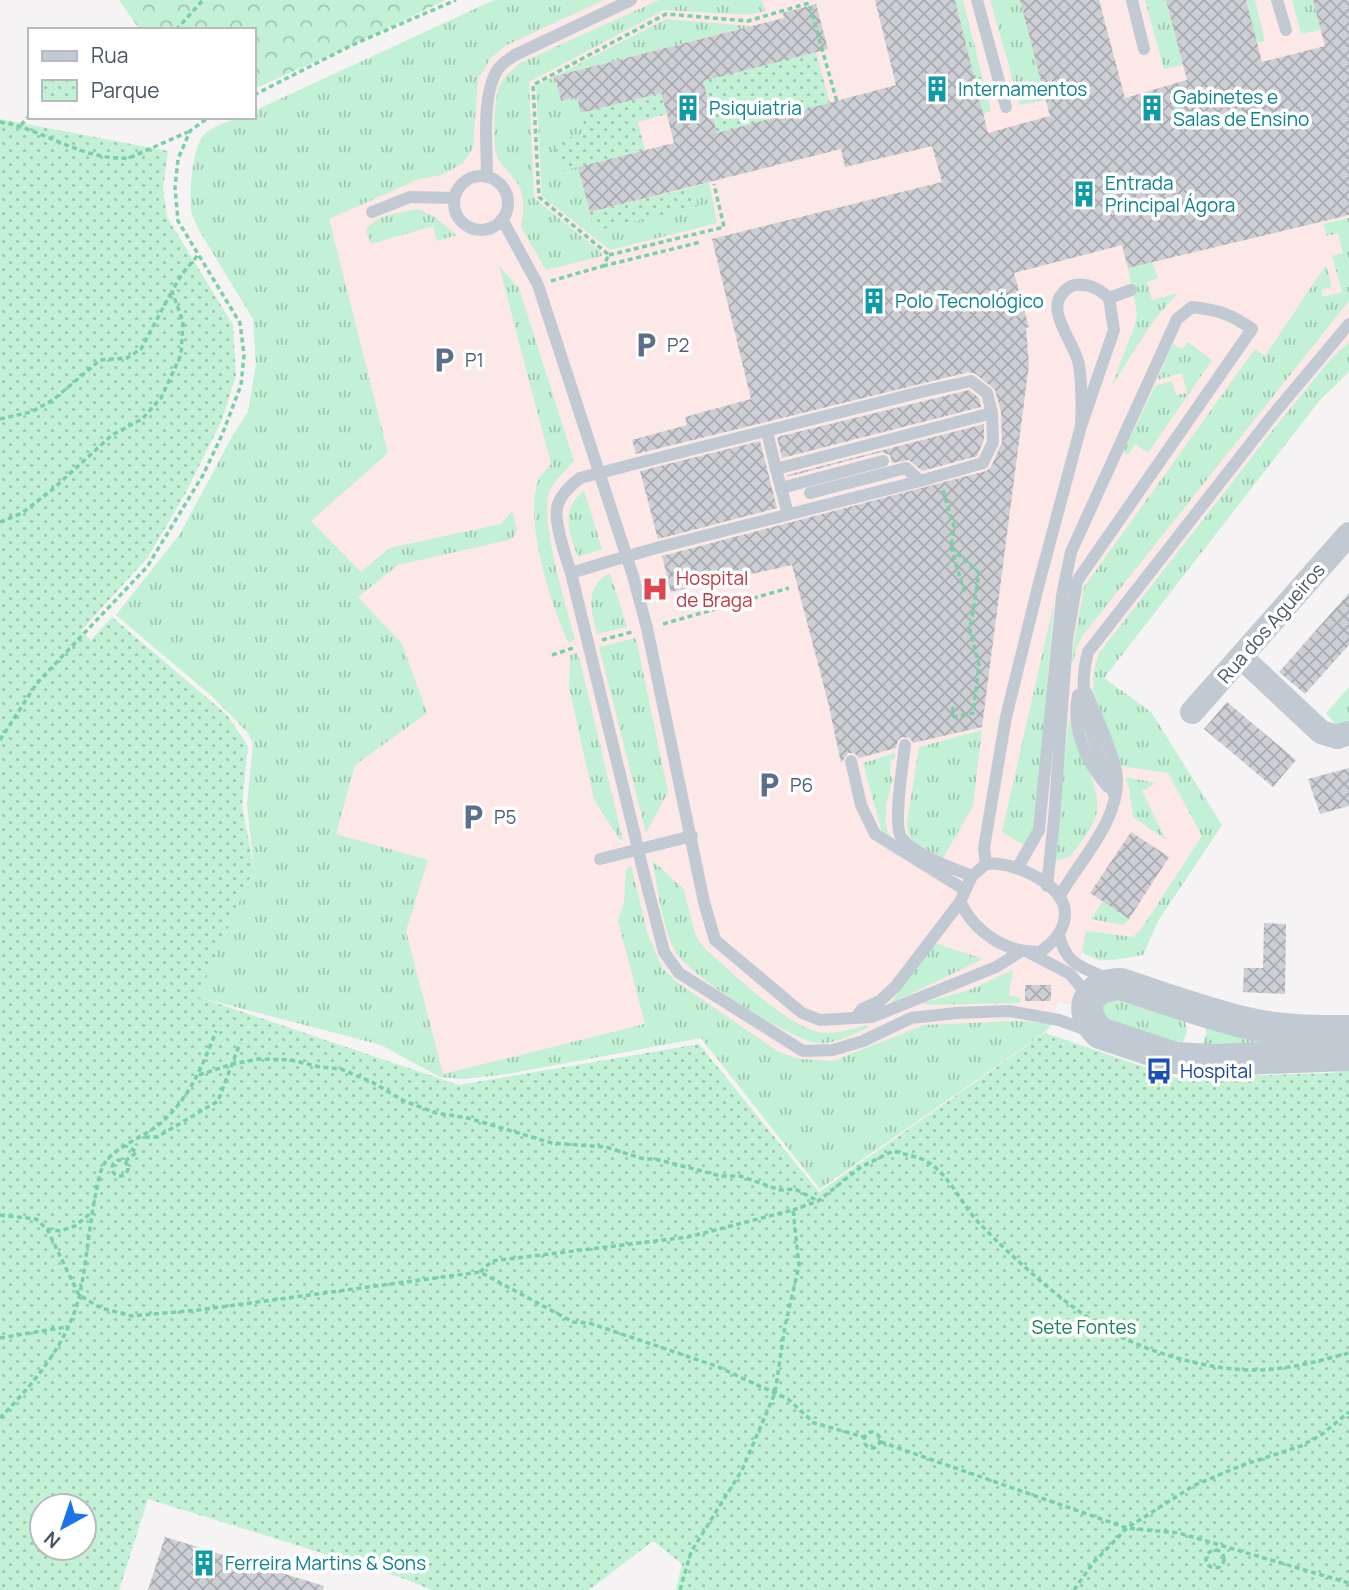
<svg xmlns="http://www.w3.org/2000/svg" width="1349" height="1590" font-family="Manrope,sans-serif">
	<defs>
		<pattern id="grass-tufts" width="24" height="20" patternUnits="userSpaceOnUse" patternTransform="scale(1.75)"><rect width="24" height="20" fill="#c3f1d5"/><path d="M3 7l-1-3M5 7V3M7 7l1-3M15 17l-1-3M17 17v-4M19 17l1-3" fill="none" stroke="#a0c6b0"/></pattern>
		<pattern id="forest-crowns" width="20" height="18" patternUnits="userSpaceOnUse" patternTransform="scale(1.75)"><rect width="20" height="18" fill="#c3f1d5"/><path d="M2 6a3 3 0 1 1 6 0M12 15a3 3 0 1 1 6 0" fill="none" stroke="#a0c6b0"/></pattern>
		<pattern id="park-dots" width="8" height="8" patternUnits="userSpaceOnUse" patternTransform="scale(1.75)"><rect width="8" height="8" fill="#c3f1d5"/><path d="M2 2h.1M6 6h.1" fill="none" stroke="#a0c6b0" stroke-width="1.8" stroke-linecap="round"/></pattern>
		<pattern id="building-cross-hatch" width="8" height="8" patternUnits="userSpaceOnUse" patternTransform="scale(1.75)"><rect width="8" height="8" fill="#cdcfd5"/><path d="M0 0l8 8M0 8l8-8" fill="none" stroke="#a8abb0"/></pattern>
	</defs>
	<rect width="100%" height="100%" fill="#f5f3f3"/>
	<polygon fill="#fce8e6" points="494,0 1349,0 1349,372 1320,400 1104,678 1151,712 1222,825 1158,921 1143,955 1099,961 1082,952 1072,981 1077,988 1075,1000 1071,1004 1058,1002 1052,1024 1045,1033 820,1189 701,1038 507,1074 464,1079 440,1077 381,1045 198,997 254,868 247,805 253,744 248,733 214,698 116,615 180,534 233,435 248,412 253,386 256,364 253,319 199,230 192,215 191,198 195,155 205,133 240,117 254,117 254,111"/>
	<g fill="url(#grass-tufts)">
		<path d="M494 0H604L507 45 491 58 478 79 473 148 463 163 442 175 419 179 329 219 388 453 311 521 361 572 389 548 501 524 512 511 517 530 512 539 398 565 358 597 402 644 427 713 355 765 336 834 428 860 406 931 443 1074 645 1024 618 921 624 903 626 870 631 866 648 935 663 969 678 983 779 1052 800 1059 833 1061 924 1025 1020 1021 1052 1024 1044 1033 820 1189 701 1038 507 1074 464 1079 440 1077 381 1045 198 997 254 868 247 805 253 744 248 733 214 698 116 615 180 534 233 435 248 412 256 364 253 319 199 230C197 225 194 220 192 215 188 199 192 147 204 135 215 124 238 117 254 117V111Z"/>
		<path d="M659 0H762L765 11 747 15 664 10 529 82 534 198 601 252 602 256 546 270 521 227C525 209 525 190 512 176 506 169 498 162 496 153 493 139 494 100 499 87 504 76 512 70 520 63Z"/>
		<polygon points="955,0 963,0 991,111 983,114"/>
		<polygon points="990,0 1020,0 1046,100 1020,105"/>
		<polygon points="1145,0 1166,0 1183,65 1164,69"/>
		<polygon points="1246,0 1255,0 1265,41 1257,43"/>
		<polygon points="1292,0 1313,0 1321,30 1301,34"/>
		<polygon points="666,19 751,26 555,76 561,101 577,97 587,133 555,141 578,167 595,231 697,206 693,187 709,182 717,223 610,250 542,196 536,86"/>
		<path d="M418 209 433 216 457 235 437 241 433 226 371 244 366 230C377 214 399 213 418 209Z"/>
		<polygon points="1349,218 1349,301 1083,635 1076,649 1074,661 1071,661 1084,587 1255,349 1265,356 1326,265 1332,287 1321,290 1323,297 1342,292 1332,256 1343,253 1338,233 1327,236 1323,224"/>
		<polygon points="1152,262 1158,278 1147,282 1152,300 1178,293 1154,320 1111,387 1135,325 1137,313 1128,268"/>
		<path d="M499 266 519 288 574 461C566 470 556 479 550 490 538 517 567 608 575 640L568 642C551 604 524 522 538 481 540 475 547 469 551 464Z"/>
		<polygon points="1188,342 1212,360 1148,453 1135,444 1128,455 1123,452 1155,386 1172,381 1176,395 1187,393 1182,373 1157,380 1173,344 1182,349"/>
		<path d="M1349 342V372L1320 400 1104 678 1151 712 1222 825 1158 921 1143 955C1121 958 1101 966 1082 952L1086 931 1133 937 1142 928 1202 836 1168 773 1121 766 1093 691 1094 670 1099 653 1280 421 1330 360Z"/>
		<path d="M584 490 602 549 578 557C568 530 560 511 584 490Z"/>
		<path d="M610 573 627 627 597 634C591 610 584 586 610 573Z"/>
		<polygon points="1054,602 1035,825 1025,846 1002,832"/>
		<polygon points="636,638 668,792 646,833 599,647"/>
		<polygon points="578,653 623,840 620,840 594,800 569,687 570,655"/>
		<polygon points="1349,687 1349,722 1336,725 1326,713"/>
		<path d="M1069 718C1074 747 1108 793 1094 821 1088 834 1078 846 1070 857L1054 861Z"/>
		<path d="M982 730 973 806 943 858C924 848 908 847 907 823L919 747Z"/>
		<path d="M895 753V758L891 761 890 775 893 780C886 800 880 823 893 841L883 836 863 763Z"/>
		<polygon points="1125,777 1156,783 1142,791 1166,840 1133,817 1129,787"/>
		<path d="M652 860 684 890 696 937 705 949C732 972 787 1026 819 1032 834 1035 852 1029 867 1025L869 1027C853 1034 835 1045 817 1043 789 1039 692 977 677 954 661 927 659 891 652 860Z"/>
		<polygon points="1103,901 1129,919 1124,925 1091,919"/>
		<polygon points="935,943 983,959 890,1004"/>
		<polygon points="1013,970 1009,996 1020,997 1020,1003 930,1005 922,1003 969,990"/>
		<path d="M1114 996 1184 1020C1188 1029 1188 1036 1181 1044L1107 1025 1102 1006Z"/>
		<polygon points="1206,1023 1297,1041 1201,1050 1206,1034"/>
	</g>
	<polygon fill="url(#forest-crowns)" points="119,0 446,0 352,45 254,89 254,30 140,30"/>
	<g fill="url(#park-dots)" fill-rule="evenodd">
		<polygon points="816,52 830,104 717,133 703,81"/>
		<polygon points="661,93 667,114 638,122 645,150 562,171 554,141 586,133 581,113"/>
		<path d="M0 119 168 151 163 188 167 217 233 325 236 375 222 420 185 494 148 557 81 631 91 640 112 617 227 715 248 746 242 805 254 868 198 997 459 1085 699 1044 819 1192 1045 1033 1177 1078 1331 1073 1349 1070V1590H676L682 1564 653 1541 589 1590H432L405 1579 148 1499 119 1590H0ZM42 1506H84V1548H42Z"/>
		<polygon points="693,187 698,206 595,231 590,212"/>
	</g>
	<g fill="url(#building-cross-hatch)">
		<polygon points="875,0 955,0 988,133 1050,116 1020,0 1099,0 1125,98 1187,80 1166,0 1246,0 1262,62 1325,46 1313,0 1349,0 1349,215 1128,268 1122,245 1014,273 1029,327 1026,328 1029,364 982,727 913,743 910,738 902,737 898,740 896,748 859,758 854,753 848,753 841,763 828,702 792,565 671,592 662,556 986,471 991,467 1002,442 1001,412 995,390 976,374 969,372 636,454 632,440 687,425 685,417 751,399 712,239 942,182 932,146 845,167 841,149 590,212 578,167 674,143 667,114 661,93 581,113 577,97 561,101 555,76 784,18 783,13 816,4 828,49 703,81 717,133 896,85"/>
		<polygon points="969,390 979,398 981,407 782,458 777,437"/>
		<polygon points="984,424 984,440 977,456 922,471 909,460 892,463 890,455 881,452 787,477 787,475"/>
		<polygon points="760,441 777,508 658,539 640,471"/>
		<polygon points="1349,593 1349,645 1305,694 1279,672"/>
		<polygon points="1227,702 1296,760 1273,787 1204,729"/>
		<polygon points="1349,768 1349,806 1320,814 1308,779"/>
		<polygon points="1131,832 1169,857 1129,919 1090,893"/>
		<polygon points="1264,923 1286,924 1285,994 1243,992 1244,968 1263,968"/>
		<rect x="1025" y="985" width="26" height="16"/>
		<polygon points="165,1537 324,1586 323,1590 148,1590"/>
	</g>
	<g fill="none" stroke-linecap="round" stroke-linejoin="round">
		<g stroke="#7ad0a6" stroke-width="3.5" stroke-dasharray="5 3.5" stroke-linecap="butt">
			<polyline points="176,30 203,0"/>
			<polyline points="254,95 352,45 456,0"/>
			<path d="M0 122C44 129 82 161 129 158L188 132"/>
			<polyline points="21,125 30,115"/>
			<polyline points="609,255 724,227 714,184"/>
			<polyline points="603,266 701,242"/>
			<polyline points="551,281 603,266 609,255 539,197 533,85 666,14 748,21 809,3 837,102"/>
			<polyline points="0,419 31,412 53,400 100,360 127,358 141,349 172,291"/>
			<polyline points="943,490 954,527 951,547 979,573 970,630 979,665 973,713 954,717 952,705"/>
			<polyline points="0,522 22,513 53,489 112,435 142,419 161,398 181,355 183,322 172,291 182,274 198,255"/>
			<polyline points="951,547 964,592"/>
			<polyline points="663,624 789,588"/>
			<polyline points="602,640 632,632"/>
			<polyline points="552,655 573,648"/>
			<polyline points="0,740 37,683 147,567 203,475 222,435 241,385 244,355 240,323 178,221 175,188 178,159 190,131 209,117"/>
			<polyline points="199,1075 232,1064 259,1059 291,1060 320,1067 341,1069 372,1082 402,1100 436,1113 468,1118 552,1143 606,1147 644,1159 655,1159 721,1176 740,1176 780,1190 795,1189 818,1201"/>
			<polyline points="145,1137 157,1137 218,1101 240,1043"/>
			<circle cx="120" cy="1168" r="8"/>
			<polyline points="125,1161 137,1152 126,1146"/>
			<path d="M793 1210 818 1201 861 1167 893 1151C903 1154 915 1156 924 1160 949 1172 961 1205 980 1224 1016 1261 1075 1315 1121 1337 1161 1356 1211 1370 1255 1370 1286 1370 1319 1361 1349 1353"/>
			<polyline points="0,1215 36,1219 47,1229 60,1231 75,1226 92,1212"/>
			<polyline points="47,1229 79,1295 101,1308 132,1316 198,1310 480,1272 573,1322 589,1323 716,1366 788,1399 814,1423 864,1437"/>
			<polyline points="480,1272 492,1261 688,1237 793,1210 799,1266 785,1326 775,1393 742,1470 691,1552 680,1590"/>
			<polyline points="0,1338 66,1327"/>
			<path d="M0 1418C34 1383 69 1342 80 1293 87 1260 89 1226 96 1192 98 1184 99 1174 103 1166 111 1148 147 1136 162 1122 190 1097 203 1065 216 1031"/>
			<circle cx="872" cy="1440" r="8"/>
			<polyline points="881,1442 1127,1528 1179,1533 1349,1583"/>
			<circle cx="1215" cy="1559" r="9"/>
			<polyline points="1074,1590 1093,1563 1127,1528 1193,1486 1240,1466 1301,1446 1321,1435 1349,1412"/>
		</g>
		<g stroke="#c1cad2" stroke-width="12">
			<polyline points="977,0 1006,107"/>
			<polyline points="1132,0 1144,49"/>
			<polyline points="1277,0 1286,30"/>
			<circle cx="481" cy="203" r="27"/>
			<path d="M487 177C487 146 481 95 498 69 502 63 509 59 515 55L631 0"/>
			<polyline points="372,212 410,197 454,198"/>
			<polyline points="502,219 538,285 633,576 647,628 704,902 715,940 802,1013 820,1020 872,1017 996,967 1020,952"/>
			<polyline points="1109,298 1131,290"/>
			<polyline points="767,432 776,469 992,413"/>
			<polyline points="638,463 925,391 971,381 987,393 992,413 993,442 983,463 920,481 660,547"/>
			<polyline points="776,469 788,514"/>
			<path d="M580 478C571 485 559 496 557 508 554 524 566 557 571 573L635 836"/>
			<polyline points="781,488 883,461"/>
			<polyline points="810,493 906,468 920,481"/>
			<polyline points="571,573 607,562"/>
			<path d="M1078 695C1071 729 1086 762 1108 787"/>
			<path d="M905 745C903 763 893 824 901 837 912 854 952 868 972 876"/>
			<polyline points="851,761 861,805 875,834 965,890"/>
			<path d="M1114 794C1096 747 1074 703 1088 652L1272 416 1349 324"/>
			<polyline points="600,859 692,836"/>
			<polyline points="641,862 664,952 679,973 803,1051 833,1050 863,1041 911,1018 956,1013 1009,1011 1059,1020 1090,1031"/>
			<path d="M986 864 984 848 1006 717 1039 583 1081 426 1114 330 1109 298C1099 289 1089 283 1075 285 1069 286 1066 289 1062 294 1046 312 1076 345 1079 365 1082 385 1082 405 1081 426"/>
			<path d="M1018 867 1039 830 1062 596 1071 552 1177 319 1192 307C1218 310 1231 314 1252 329L1077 581 1067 640 1054 820 1047 886"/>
			<path d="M1059 897C1079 862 1119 821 1117 778 1117 761 1094 710 1086 692"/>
			<path d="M1059 935C1066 966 1084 968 1111 980"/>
			<polyline points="1028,952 1070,974 1089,996"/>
			<path d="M856 1017 862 1009 880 1001 896 986 960 902 972 876 986 864C1009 860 1057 881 1064 906 1069 926 1054 942 1040 952 1005 953 975 932 960 902"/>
		</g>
		<g stroke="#c1cad2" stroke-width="24">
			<polyline points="1241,657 1321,732 1337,737 1349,733"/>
			<polyline points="1192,712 1349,534"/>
		</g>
		<path stroke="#c1cad2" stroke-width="32" d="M1349 1031C1317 1031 1283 1031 1251 1024 1207 1014 1164 998 1121 984 1089 984 1075 1009 1100 1033L1175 1058 1213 1060 1349 1055"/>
		<g stroke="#c1cad2" stroke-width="12">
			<polyline points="580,478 638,463"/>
			<polyline points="607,562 660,547"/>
			<polyline points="635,836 641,862"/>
		</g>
	</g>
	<defs>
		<g id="building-bare" transform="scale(2.1)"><path d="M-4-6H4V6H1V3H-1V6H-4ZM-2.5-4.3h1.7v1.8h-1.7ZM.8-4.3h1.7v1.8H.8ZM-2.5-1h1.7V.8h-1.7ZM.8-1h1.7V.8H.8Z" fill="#0f9aa8" stroke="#fff" stroke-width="2.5" paint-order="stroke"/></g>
		<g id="parking-bare" transform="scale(2.1)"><path d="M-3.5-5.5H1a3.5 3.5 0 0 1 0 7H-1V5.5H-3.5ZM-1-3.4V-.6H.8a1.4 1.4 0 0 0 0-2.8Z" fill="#5c6f8a" stroke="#fff" stroke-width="2.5" paint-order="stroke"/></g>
		<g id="hospital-bare" transform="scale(2.1)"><path d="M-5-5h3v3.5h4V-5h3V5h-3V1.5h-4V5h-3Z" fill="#e0444e" stroke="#fff" stroke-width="2.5" paint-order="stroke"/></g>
		<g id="bus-bare" transform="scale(2.1)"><path d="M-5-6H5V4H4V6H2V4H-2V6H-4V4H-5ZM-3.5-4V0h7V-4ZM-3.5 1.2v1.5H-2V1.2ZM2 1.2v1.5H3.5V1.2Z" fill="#1a4fb4" stroke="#fff" stroke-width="2.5" paint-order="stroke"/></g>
	</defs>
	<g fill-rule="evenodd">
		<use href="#building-bare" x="937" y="89"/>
		<use href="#building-bare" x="688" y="108"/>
		<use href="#building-bare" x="1152" y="108"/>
		<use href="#building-bare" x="1084" y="194"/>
		<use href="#building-bare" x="874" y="301"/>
		<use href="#parking-bare" x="646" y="345"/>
		<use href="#parking-bare" x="444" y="360"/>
		<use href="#hospital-bare" x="655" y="589"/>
		<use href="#parking-bare" x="769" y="785"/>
		<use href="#parking-bare" x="473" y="817"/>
		<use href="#bus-bare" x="1159" y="1071"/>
		<use href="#building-bare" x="204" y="1563"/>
	</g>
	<g text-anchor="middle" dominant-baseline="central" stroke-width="7" stroke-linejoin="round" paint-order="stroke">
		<g font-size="19" fill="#0d838f" stroke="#fff" text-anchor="start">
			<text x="958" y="89">Internamentos</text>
			<text x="1173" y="97">Gabinetes e<tspan x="1173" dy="22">Salas de Ensino</tspan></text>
			<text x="709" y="108">Psiquiatria</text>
			<text x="1105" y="183">Entrada<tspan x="1105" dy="22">Principal Ágora</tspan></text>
			<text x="895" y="301">Polo Tecnológico</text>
			<text x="225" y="1563">Ferreira Martins &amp; Sons</text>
		</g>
		<g font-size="19" fill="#4e5e75" stroke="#fff" text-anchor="start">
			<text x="667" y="345">P2</text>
			<text x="465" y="360">P1</text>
			<text x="790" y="785">P6</text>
			<text x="494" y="817">P5</text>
		</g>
		<g font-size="19" fill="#be3a42" stroke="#fff" text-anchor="start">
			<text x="676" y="578">Hospital<tspan x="676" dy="22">de Braga</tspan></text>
		</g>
		<g font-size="19" fill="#4a5661" stroke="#fff">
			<text transform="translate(1271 623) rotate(-49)">Rua dos Agueiros</text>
		</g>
		<g font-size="19" fill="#164399" stroke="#fff" text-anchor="start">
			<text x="1180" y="1071">Hospital</text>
		</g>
		<g font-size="19" fill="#17864f" stroke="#fff">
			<text x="1084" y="1327">Sete Fontes</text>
		</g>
	</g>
	<rect x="28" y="28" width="228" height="91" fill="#ffffff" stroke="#b7bbc0" stroke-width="2"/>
	<rect x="42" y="51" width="35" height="10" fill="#c1cad2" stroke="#b7bbc0" stroke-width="2"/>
	<text x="91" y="63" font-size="21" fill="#4a5661">Rua</text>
	<rect x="42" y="80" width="35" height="21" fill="url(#park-dots)" stroke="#b7bbc0" stroke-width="2"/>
	<text x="91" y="98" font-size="21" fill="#4a5661">Parque</text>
	<g transform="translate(63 1527) rotate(220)"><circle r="33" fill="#ffffff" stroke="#b7bbc0" stroke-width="2"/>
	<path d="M0-5L12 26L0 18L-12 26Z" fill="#1a73e8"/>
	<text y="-10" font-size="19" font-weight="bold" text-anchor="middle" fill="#4a5661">N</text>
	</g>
</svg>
